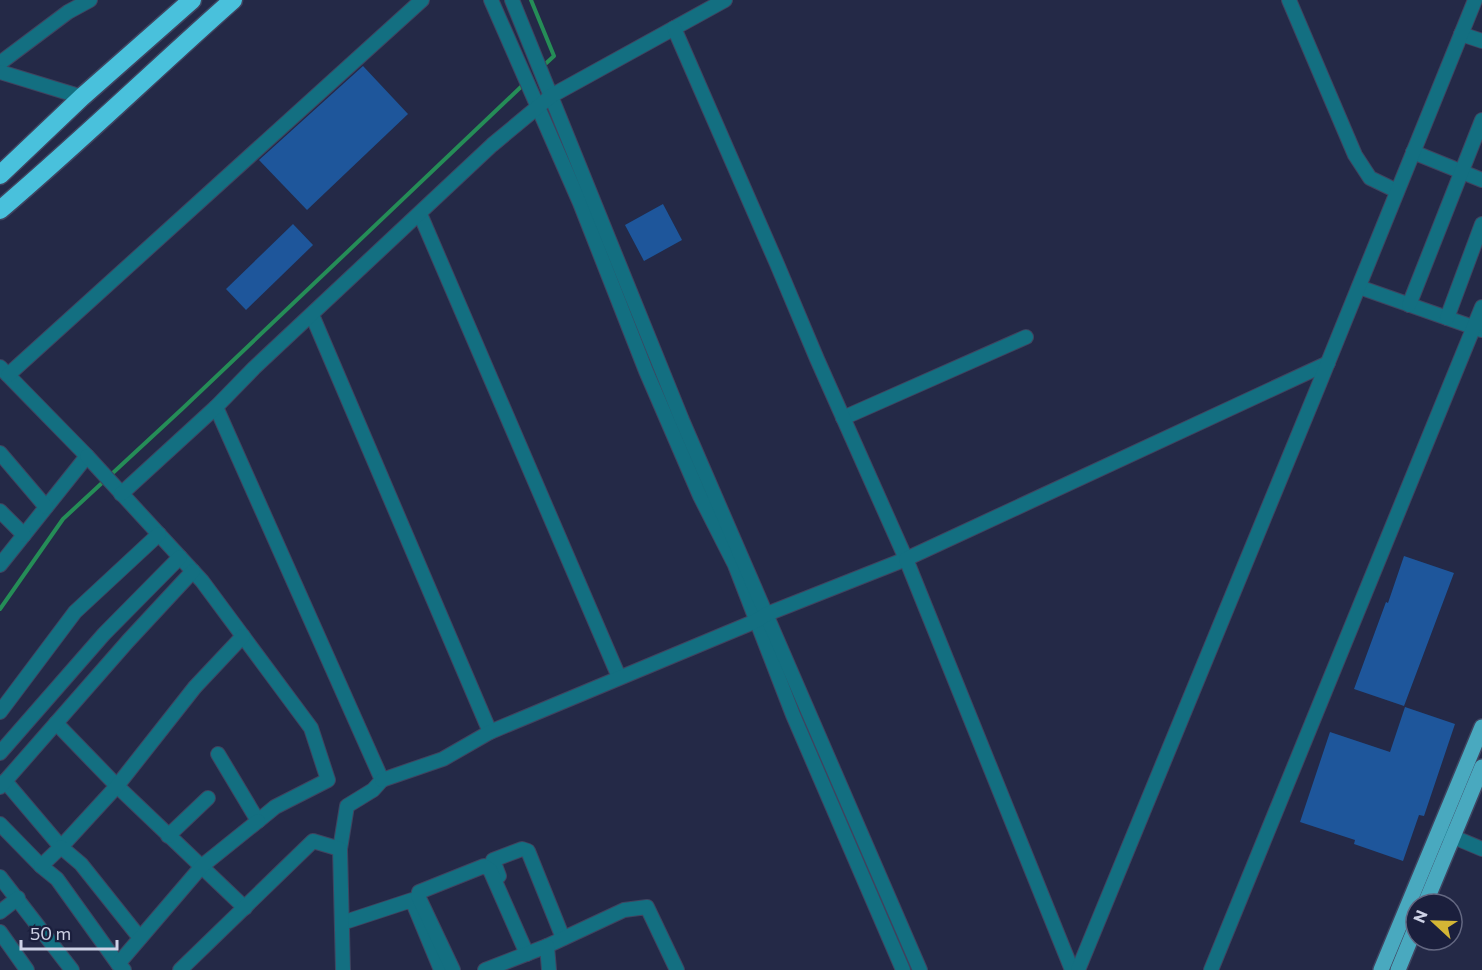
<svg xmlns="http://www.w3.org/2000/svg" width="1482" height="970" font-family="Commissioner,sans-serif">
	<rect width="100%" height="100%" fill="#242947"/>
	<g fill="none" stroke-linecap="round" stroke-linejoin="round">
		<g stroke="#258d57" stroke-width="4">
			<polyline points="531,0 554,56 542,67"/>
			<polyline points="0,609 63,519 182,409 524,84"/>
		</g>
	</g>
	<g fill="#1e569b">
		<polygon points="363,66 408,114 307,210 259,160"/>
		<polygon points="663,204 682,240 644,261 625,225"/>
		<polygon points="293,224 313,245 246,310 226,289"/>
		<polygon points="1404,556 1454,573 1404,706 1354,689 1386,602 1388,603"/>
		<polygon points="1405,707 1455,724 1424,816 1419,815 1403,861 1354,844 1355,840 1300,822 1330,732 1390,752"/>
	</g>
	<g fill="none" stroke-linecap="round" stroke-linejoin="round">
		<g stroke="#3f4460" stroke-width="16">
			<g id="minor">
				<polyline points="491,0 580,203 646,371 700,496 735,565 793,715 903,970"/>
				<polyline points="512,0 682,420 920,970"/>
				<polyline points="1289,0 1355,155 1370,178 1397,191"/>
				<polyline points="1461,34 1482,41"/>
				<polyline points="0,63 68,12 90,0"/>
				<polyline points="0,72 82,97"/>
				<polyline points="1413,152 1482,180"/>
				<polyline points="420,214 619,677"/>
				<polyline points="1359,287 1481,330"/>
				<polyline points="1409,305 1482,120"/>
				<polyline points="312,315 490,732"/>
				<polyline points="1447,318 1482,224"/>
				<polyline points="0,367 87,456 0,565"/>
				<polyline points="8,375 422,0"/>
				<polyline points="216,407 382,780 373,790 347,806 340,849"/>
				<polyline points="843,418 1026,337"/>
				<polyline points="0,453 46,507"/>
				<polyline points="87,456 202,581 311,728 328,780 275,807 258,821 218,754"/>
				<polyline points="121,494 216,407 254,368 492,145 551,96 725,0"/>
				<polyline points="0,511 24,535"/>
				<polyline points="0,712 75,612 159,534"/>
				<polyline points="56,723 117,786 245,908"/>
				<polyline points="0,753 104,634 180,557"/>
				<polyline points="382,780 443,759 490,732 756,621 767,614 906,559 817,359 777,264 674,28"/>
				<polyline points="5,781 61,847 117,786 195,687 243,636"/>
				<polyline points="0,787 128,641 193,571"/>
				<polyline points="0,824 41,866 57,879 118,964"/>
				<polyline points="1444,833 1482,849"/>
				<polyline points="168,836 208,798"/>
				<polyline points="41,866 61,847 81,864 140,938"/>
				<polyline points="499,876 493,860 522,849 528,851 563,938"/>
				<polyline points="0,877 72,970"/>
				<polyline points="0,912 18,898"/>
				<polyline points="342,923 412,900 441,970"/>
				<polyline points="0,932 27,970"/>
				<polyline points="547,946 624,910 647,907 677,970"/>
				<polyline points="124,970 118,964 202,866 258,821"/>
				<polyline points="180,970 313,841 340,849 343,970"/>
				<polyline points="453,970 418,896 419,892 484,866 490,870 527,954"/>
				<polyline points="485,970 547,946 549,970"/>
				<polyline points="1072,970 906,559 1328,363"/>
				<polyline points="1078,970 1318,387 1475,0"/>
				<polyline points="1211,970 1482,307"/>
			</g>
		</g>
		<g stroke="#3f4460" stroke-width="18">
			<g id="major">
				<polyline points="1425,904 1482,767"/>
				<polyline points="1381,970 1482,727"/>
				<polyline points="1398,970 1416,926"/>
			</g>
		</g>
		<g stroke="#3f4460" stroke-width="21">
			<g id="highway">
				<polyline points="0,175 82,97 192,0"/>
				<path d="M0 210C80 142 155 69 233 0"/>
			</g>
		</g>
		<use href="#minor" stroke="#136f81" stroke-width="14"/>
		<use href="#major" stroke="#49a9bf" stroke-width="15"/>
		<use href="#highway" stroke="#49c1dc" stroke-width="18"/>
	</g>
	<g transform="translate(1434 922) rotate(292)"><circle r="28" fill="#1b1f3d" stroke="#636781" stroke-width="1.5"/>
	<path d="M0-4.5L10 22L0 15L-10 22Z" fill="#d4b635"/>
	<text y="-9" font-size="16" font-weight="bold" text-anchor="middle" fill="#ced2e6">N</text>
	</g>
	<path d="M21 940v9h96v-9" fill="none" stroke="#ced2e6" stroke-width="3"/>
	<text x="30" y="940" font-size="18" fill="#ced2e6" stroke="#1b1f3d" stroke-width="4.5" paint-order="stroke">50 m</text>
</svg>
